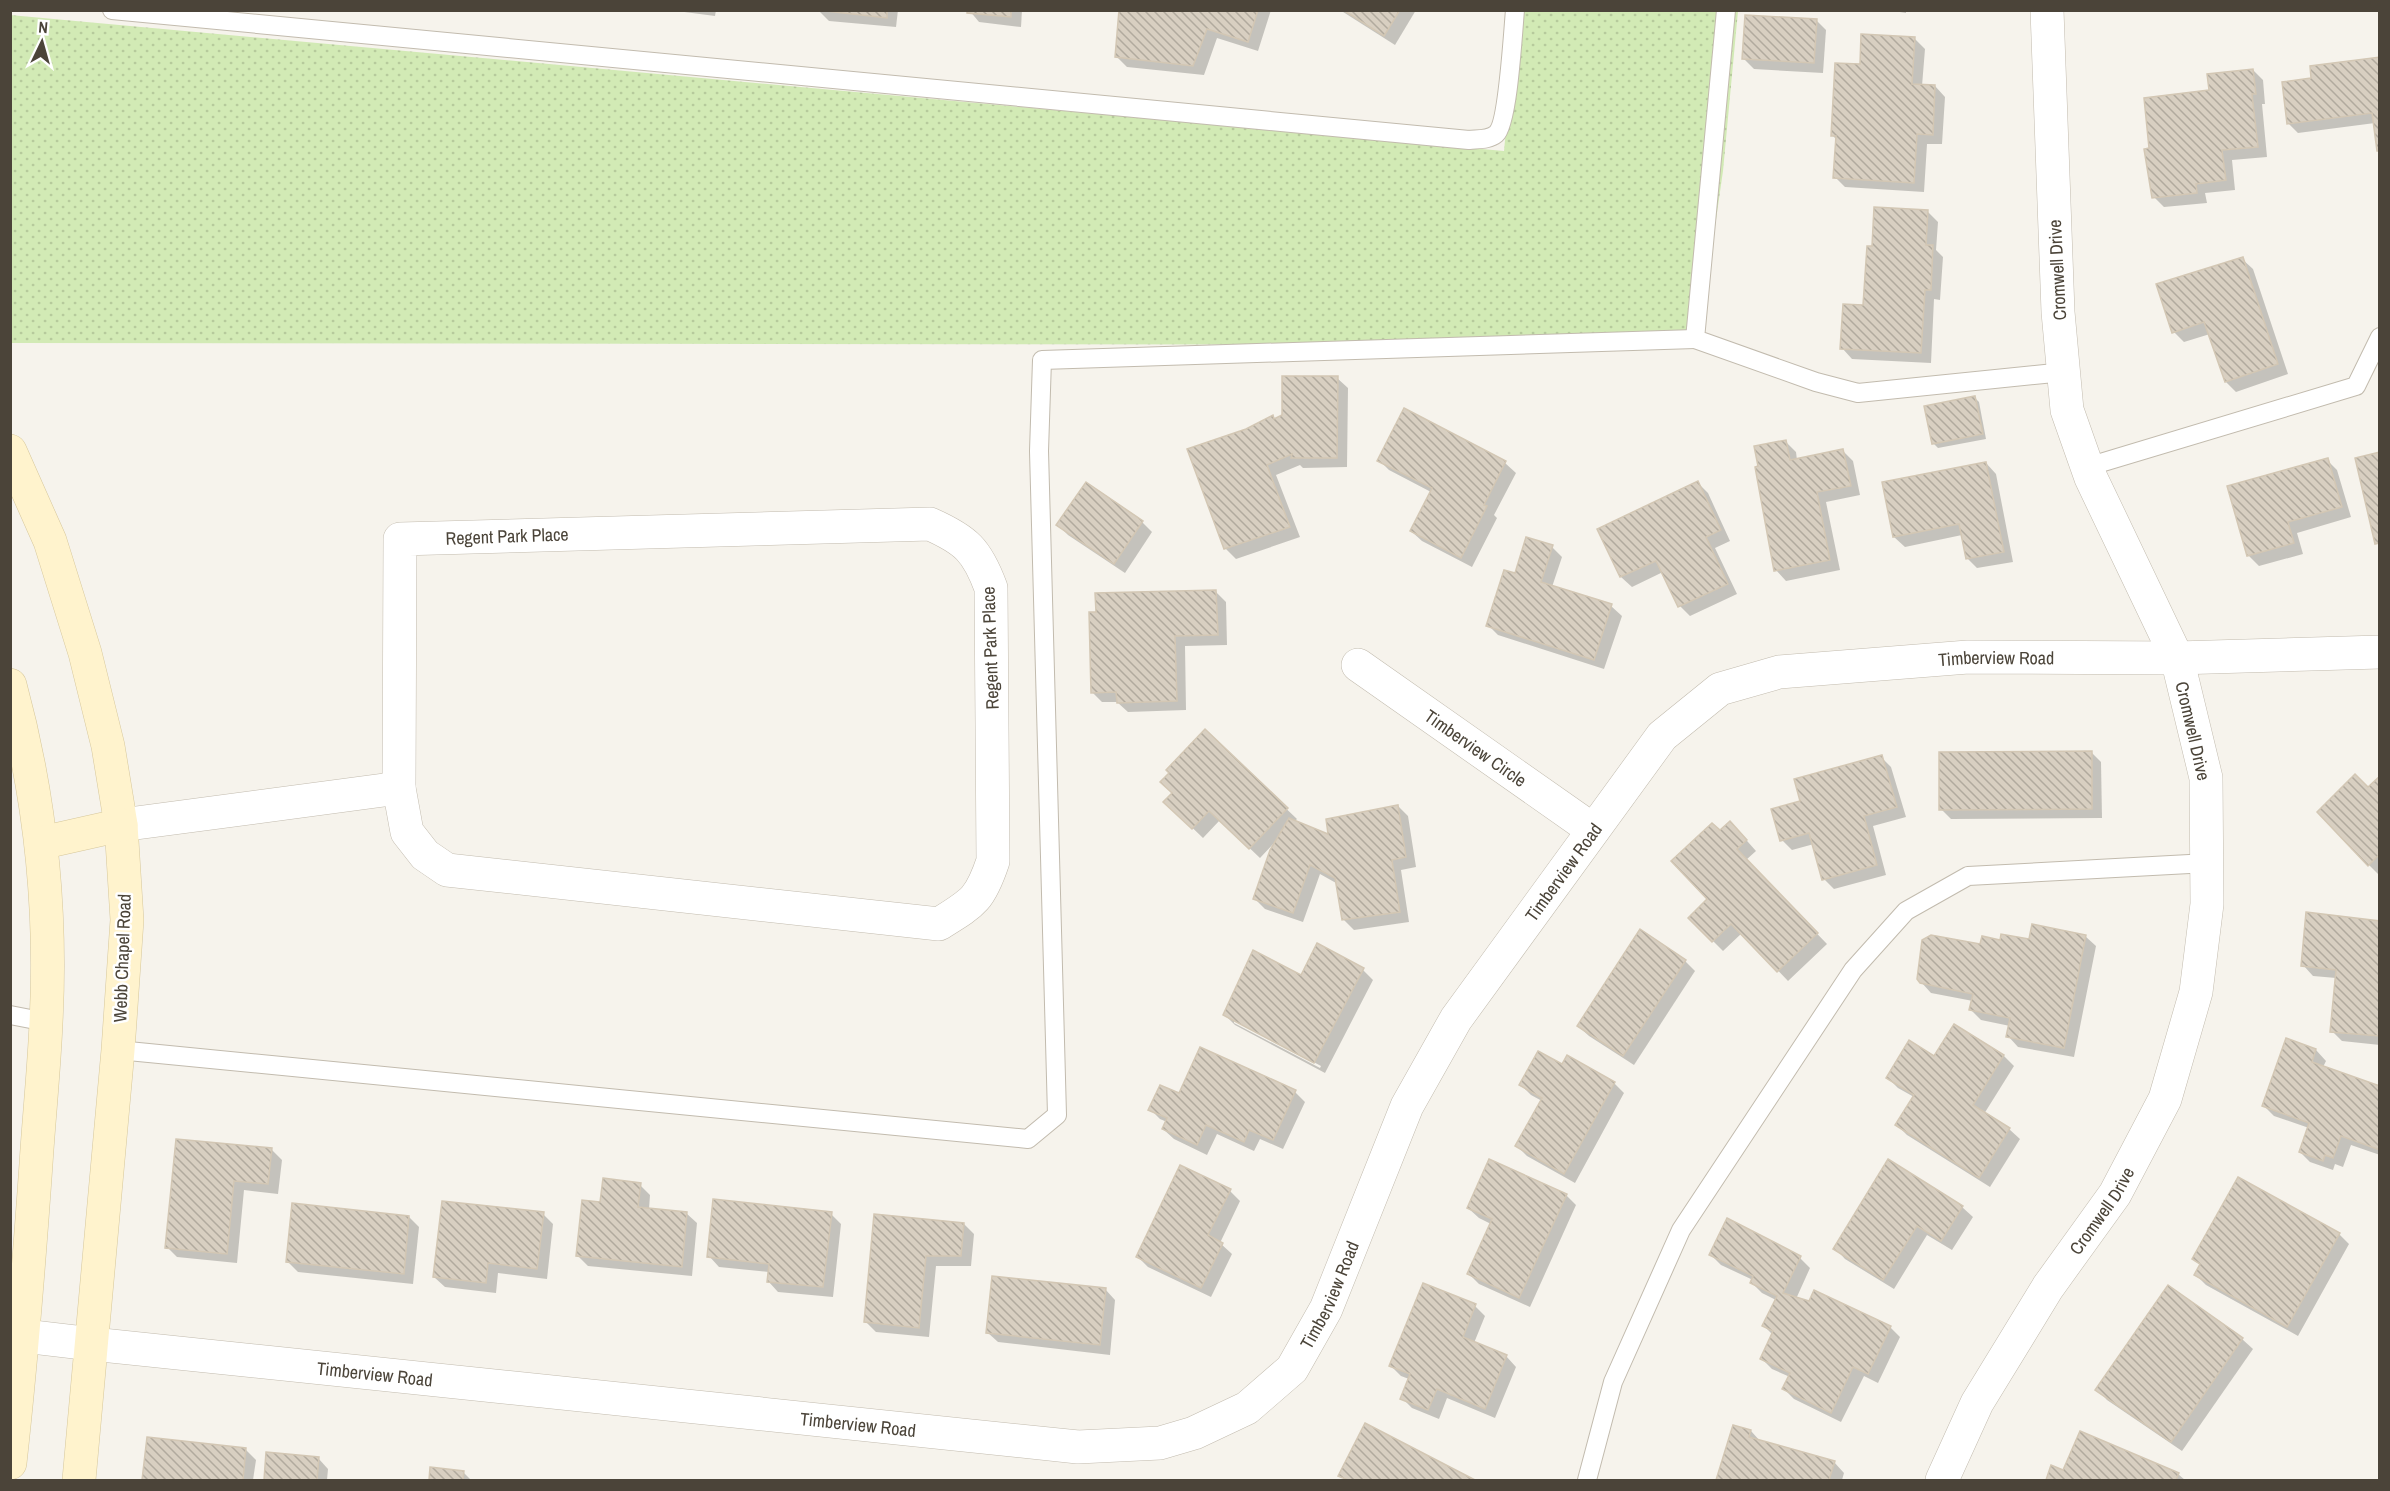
<svg xmlns="http://www.w3.org/2000/svg" width="2390" height="1491" font-family="'Archivo Narrow',sans-serif">
	<defs>
		<pattern id="green-dots" width="8" height="8" patternUnits="userSpaceOnUse" patternTransform="scale(1.5)"><rect width="8" height="8" fill="#d2eab5"/><path d="M2 2h.1M6 6h.1" fill="none" stroke="#b6ca9c" stroke-width="1.8" stroke-linecap="round"/></pattern>
		<pattern id="building-back-hatch" width="6" height="6" patternUnits="userSpaceOnUse" patternTransform="scale(1.5)"><rect width="6" height="6" fill="#d8cfc1"/><path d="M-1 5l2 2M0 0l6 6M5-1l2 2" fill="none" stroke="#b1aa9e"/></pattern>
	</defs>
	<rect width="100%" height="100%" fill="#f6f3ec"/>
	<polygon fill="url(#green-dots)" points="1517,11 1738,11 1723,171 1698,345 11,343 10,15 1504,151"/>
	<g fill="#0003" fill-rule="evenodd">
		<polygon points="669,10 716,10 715,16"/>
		<polygon points="898,10 896,27 829,21 819,11"/>
		<polygon points="969,10 1022,10 1021,27 979,22"/>
		<polygon points="1120,10 1271,10 1258,51 1217,38 1204,75 1127,67 1117,57"/>
		<polygon points="1340,10 1416,10 1395,45"/>
		<polygon points="1887,10 1906,10 1906,13"/>
		<polygon points="1816,20 1826,30 1823,73 1754,69 1744,59"/>
		<polygon points="1914,38 1925,49 1922,86 1935,86 1945,97 1942,144 1927,144 1924,192 1845,187 1835,177 1837,140 1832,135 1861,66"/>
		<polygon points="2380,58 2380,151 2375,123 2298,133 2288,123 2313,79"/>
		<polygon points="2253,70 2263,80 2265,104 2262,104 2267,157 2232,160 2235,190 2205,193 2207,203 2164,207 2154,197 2151,150 2211,92"/>
		<polygon points="1928,212 1938,222 1936,250 1943,257 1940,300 1934,299 1931,363 1852,359 1842,348 1865,306 1873,248"/>
		<polygon points="2242,259 2253,269 2288,374 2236,392 2226,382 2210,334 2184,342 2174,332"/>
		<polygon points="1337,378 1348,388 1347,467 1303,468 1300,465 1276,475 1300,537 1236,559 1226,549 1189,449 1247,430 1273,416 1276,420"/>
		<polygon points="1974,397 1979,402 1986,439 1938,448 1933,443"/>
		<polygon points="1404,410 1505,463 1516,473 1494,515 1497,518 1472,567 1422,541 1411,531 1431,492 1389,470 1379,460"/>
		<polygon points="1785,441 1796,452 1797,460 1843,451 1853,461 1860,495 1826,502 1840,570 1786,581 1776,570"/>
		<polygon points="2327,460 2337,470 2351,517 2297,533 2303,554 2259,566 2249,556 2229,487"/>
		<polygon points="1986,463 1996,474 2013,562 1977,568 1967,558 1962,535 1905,547 1894,537"/>
		<polygon points="1698,483 1708,493 1730,541 1715,548 1737,594 1690,616 1680,606 1663,572 1632,587 1621,577 1599,529"/>
		<polygon points="1142,522 1152,532 1125,573 1068,535 1058,525"/>
		<polygon points="1552,547 1562,557 1552,587 1611,606 1622,616 1604,669 1498,635 1488,625 1516,575"/>
		<polygon points="1216,592 1226,602 1227,645 1185,646 1186,710 1128,712 1117,702 1102,702 1092,692"/>
		<polygon points="1205,731 1297,819 1294,822 1330,836 1398,806 1408,816 1416,867 1401,870 1409,922 1354,930 1344,920 1336,883 1320,874 1303,922 1265,909 1255,899 1275,842 1260,858 1220,820 1203,838 1176,812 1174,794"/>
		<polygon points="2091,752 2101,762 2102,818 1951,819 1941,809"/>
		<polygon points="1881,757 1891,767 1906,817 1873,826 1886,875 1834,889 1824,879 1814,844 1792,850 1782,840 1802,803"/>
		<polygon points="2380,779 2380,874 2379,875 2369,865 2368,789"/>
		<polygon points="1721,832 1740,833 1756,851 1746,860 1827,944 1788,981 1742,933 1723,951 1690,918 1709,900"/>
		<polygon points="2380,923 2380,1045 2342,1041 2332,1031 2336,978 2313,976 2303,965"/>
		<polygon points="2085,936 2096,946 2074,1057 2018,1047 2008,1036 2010,1026 1981,1020 1971,1010 1973,1001 1931,993 1921,982 1981,946 2001,941"/>
		<path d="M1318 945 1363 970 1373 980 1325 1073 1235 1025 1224 1014 1301 977ZM1234 1019 1321 1066 1320 1068 1234 1023Z"/>
		<polygon points="1685,961 1695,971 1634,1065 1589,1036 1578,1026"/>
		<polygon points="1955,1026 2004,1056 2014,1066 1984,1114 2009,1129 2020,1139 1990,1187 1907,1135 1897,1125 1914,1097 1898,1088 1888,1078 1935,1058"/>
		<polygon points="2287,1040 2316,1050 2326,1061 2323,1067 2380,1087 2380,1155 2351,1145 2343,1167 2335,1164 2333,1170 2310,1162 2300,1152 2309,1128 2274,1116 2264,1106"/>
		<polygon points="1563,1066 1614,1083 1624,1093 1575,1183 1527,1156 1517,1146 1542,1101 1531,1095 1521,1085"/>
		<polygon points="1295,1092 1305,1102 1283,1149 1260,1139 1254,1151 1217,1134 1207,1155 1174,1139 1163,1129 1167,1122 1160,1119 1150,1109 1180,1095"/>
		<polygon points="178,1141 272,1150 282,1160 278,1194 244,1190 237,1263 177,1257 167,1247"/>
		<polygon points="1888,1161 1962,1207 1973,1217 1952,1250 1927,1235 1894,1289 1845,1259 1835,1248"/>
		<polygon points="640,1185 650,1195 649,1209 686,1213 697,1223 692,1276 588,1266 577,1255 601,1204"/>
		<polygon points="1230,1191 1240,1201 1220,1243 1232,1254 1211,1297 1148,1267 1138,1257"/>
		<polygon points="1566,1195 1576,1205 1530,1307 1479,1284 1469,1274 1491,1224 1479,1218 1468,1208"/>
		<polygon points="543,1214 553,1224 547,1279 498,1273 496,1293 445,1287 434,1277"/>
		<polygon points="831,1214 841,1224 833,1297 778,1292 768,1281 769,1272 719,1267 709,1256"/>
		<polygon points="876,1215 964,1224 974,1234 971,1266 936,1266 929,1337 876,1332 865,1321"/>
		<polygon points="409,1217 419,1227 413,1284 298,1272 288,1262"/>
		<polygon points="2339,1234 2349,1244 2298,1336 2206,1285 2196,1275 2200,1265 2194,1259"/>
		<polygon points="1711,1255 1800,1258 1810,1268 1796,1299 1890,1327 1900,1337 1878,1383 1864,1376 1841,1422 1794,1399 1784,1389 1790,1377 1772,1369 1762,1359 1773,1335 1764,1326 1776,1300 1762,1293 1752,1283 1753,1280 1721,1265"/>
		<polygon points="2168,1287 2242,1339 2253,1349 2182,1451 2107,1400 2097,1389"/>
		<polygon points="1105,1289 1115,1300 1110,1355 998,1342 987,1332"/>
		<polygon points="1475,1306 1485,1316 1474,1343 1506,1356 1516,1367 1495,1418 1447,1398 1439,1419 1412,1408 1402,1398 1409,1379 1401,1376 1391,1366"/>
		<polygon points="1366,1425 1472,1480 1345,1480 1340,1475"/>
		<polygon points="1734,1427 1751,1431 1761,1442 1834,1462 1844,1473 1842,1480 1718,1480"/>
		<polygon points="148,1439 245,1449 256,1460 253,1480 144,1480"/>
		<polygon points="268,1454 318,1458 328,1469 327,1480 265,1480"/>
		<polygon points="2052,1467 2063,1472 2178,1474 2185,1480 2047,1480"/>
		<polygon points="431,1469 463,1472 471,1480 430,1480"/>
	</g>
	<g fill="url(#building-back-hatch)" stroke="#d3c7b4" stroke-width="1.5">
		<polygon points="817,10 887,10 887,18"/>
		<polygon points="967,10 1011,10 1011,17 967,13"/>
		<polygon points="1119,10 1258,10 1248,42 1207,29 1193,66 1115,57"/>
		<polygon points="1343,10 1400,10 1384,36"/>
		<polygon points="1745,15 1817,19 1814,63 1742,59"/>
		<polygon points="1861,34 1915,37 1912,84 1935,85 1933,135 1917,134 1914,183 1833,178 1836,136 1831,136 1835,63 1860,64"/>
		<polygon points="2380,57 2380,151 2377,151 2372,113 2287,124 2282,82 2311,78 2310,66"/>
		<polygon points="2253,69 2256,94 2252,94 2258,147 2222,150 2226,180 2196,184 2197,193 2152,198 2144,149 2149,148 2144,98 2209,90 2207,74"/>
		<polygon points="1874,207 1928,210 1926,245 1933,245 1931,290 1925,290 1921,353 1840,349 1843,304 1863,305 1867,246 1872,246"/>
		<polygon points="2243,257 2278,364 2225,382 2204,322 2172,333 2156,284"/>
		<polygon points="1282,376 1338,376 1337,458 1291,458 1292,454 1267,465 1290,527 1224,549 1187,449 1246,429 1273,415 1274,419 1282,415"/>
		<polygon points="1975,396 1983,434 1932,444 1924,406"/>
		<polygon points="1404,408 1506,461 1484,505 1487,506 1461,558 1410,531 1432,488 1377,461"/>
		<polygon points="1786,440 1790,460 1843,449 1851,486 1817,492 1830,560 1774,571 1755,467 1758,466 1754,446"/>
		<polygon points="2380,452 2380,543 2375,544 2355,458"/>
		<polygon points="2328,458 2342,507 2288,522 2294,543 2247,556 2227,486"/>
		<polygon points="1986,462 2004,552 1966,559 1959,524 1893,537 1882,482"/>
		<polygon points="1698,481 1721,530 1706,537 1728,584 1678,607 1656,561 1620,577 1597,529"/>
		<polygon points="1086,482 1143,521 1114,564 1056,525"/>
		<polygon points="1526,537 1553,545 1541,582 1612,604 1594,660 1486,626 1504,570 1515,573"/>
		<polygon points="1216,590 1218,635 1175,636 1177,701 1117,703 1116,692 1091,693 1089,612 1096,612 1095,593"/>
		<polygon points="1205,729 1288,808 1249,849 1209,811 1192,829 1163,802 1172,793 1160,782 1169,773 1166,770"/>
		<polygon points="2092,751 2092,809 1939,810 1939,752"/>
		<polygon points="1882,755 1897,807 1864,816 1877,865 1822,880 1809,833 1780,841 1771,809 1800,801 1794,779"/>
		<polygon points="2355,774 2368,787 2380,776 2380,854 2368,866 2317,812"/>
		<polygon points="1398,805 1406,857 1392,860 1400,912 1342,920 1335,878 1310,865 1293,913 1253,899 1270,850 1289,818 1328,834 1326,819"/>
		<polygon points="1730,821 1747,840 1737,849 1818,933 1777,972 1731,924 1712,942 1688,918 1707,899 1671,861 1712,823 1720,830"/>
		<polygon points="2306,912 2380,921 2380,1036 2330,1032 2336,970 2301,966"/>
		<polygon points="2032,924 2086,935 2064,1048 2006,1037 2010,1018 1969,1010 1973,994 1920,983 1917,979 1922,940 1931,935 1980,944 1982,936 2000,940 2001,934 2029,939"/>
		<polygon points="1640,929 1686,960 1623,1056 1577,1026"/>
		<polygon points="1317,943 1364,968 1314,1063 1223,1015 1253,950 1301,975"/>
		<polygon points="1954,1024 2004,1055 1973,1105 2010,1128 1979,1178 1895,1125 1914,1095 1886,1078 1909,1040 1934,1056"/>
		<polygon points="2286,1038 2316,1049 2312,1062 2380,1086 2380,1150 2341,1136 2333,1158 2325,1155 2323,1161 2299,1152 2309,1123 2262,1106"/>
		<polygon points="1200,1047 1296,1090 1273,1140 1249,1130 1244,1142 1206,1125 1197,1145 1162,1129 1167,1118 1148,1110 1160,1085 1179,1093"/>
		<polygon points="1538,1051 1562,1064 1567,1055 1615,1082 1564,1174 1515,1146 1542,1098 1519,1085"/>
		<polygon points="176,1139 272,1148 268,1184 234,1181 227,1254 165,1248"/>
		<polygon points="1489,1159 1567,1194 1519,1298 1467,1274 1492,1219 1467,1208"/>
		<polygon points="1888,1159 1963,1206 1941,1241 1917,1226 1883,1280 1833,1249"/>
		<polygon points="1180,1165 1231,1189 1208,1235 1223,1243 1201,1288 1136,1257"/>
		<polygon points="2238,1177 2340,1233 2287,1327 2194,1275 2200,1264 2192,1259"/>
		<polygon points="603,1178 641,1183 638,1207 687,1212 682,1267 576,1256 582,1200 600,1202"/>
		<polygon points="713,1199 832,1212 823,1287 767,1282 769,1264 707,1257"/>
		<polygon points="442,1201 544,1212 537,1269 488,1263 486,1283 433,1277"/>
		<polygon points="292,1203 409,1216 404,1274 286,1262"/>
		<polygon points="874,1214 964,1223 961,1256 926,1256 919,1328 864,1322"/>
		<polygon points="1727,1218 1801,1256 1783,1293 1809,1301 1814,1290 1891,1326 1868,1374 1853,1367 1831,1413 1782,1389 1790,1373 1760,1359 1773,1331 1762,1326 1777,1296 1750,1283 1753,1276 1709,1255"/>
		<polygon points="992,1276 1106,1288 1100,1345 986,1333"/>
		<polygon points="1423,1283 1476,1304 1463,1337 1507,1355 1485,1409 1437,1389 1428,1410 1400,1399 1410,1374 1389,1366"/>
		<polygon points="2168,1285 2243,1338 2171,1442 2095,1390"/>
		<polygon points="1365,1423 1475,1480 1348,1480 1338,1476"/>
		<polygon points="1733,1425 1751,1430 1749,1437 1835,1461 1829,1480 1716,1480"/>
		<polygon points="2080,1431 2179,1473 2176,1480 2046,1480 2051,1465 2063,1470"/>
		<polygon points="147,1437 246,1448 243,1480 142,1480"/>
		<polygon points="266,1452 319,1457 317,1480 264,1480"/>
		<polygon points="430,1467 464,1471 463,1480 429,1480"/>
	</g>
	<g fill="none" stroke-linecap="round" stroke-linejoin="round">
		<g stroke="#c2bbae" stroke-width="20">
			<g id="service">
				<path d="M112 10 1469 140C1477 139 1489 140 1496 134 1508 124 1513 31 1515 10"/>
				<polyline points="1726,10 1695,339 1816,382 1858,393 2064,372"/>
				<polyline points="2087,467 2356,386 2380,337"/>
				<polyline points="10,1015 46,1022"/>
				<polyline points="118,1050 1028,1139 1057,1115 1039,451 1042,360 1695,339"/>
				<polyline points="1587,1480 1613,1382 1681,1230 1853,970 1906,911 1968,876 2208,863"/>
			</g>
		</g>
		<g stroke="#c2bbae" stroke-width="34">
			<g id="minor">
				<path d="M930 524C966 540 977 550 991 588L993 861C980 900 973 903 939 924L447 870 425 855 407 832 399 788 400 539Z"/>
				<path id="s1" d="M1358 665 1593 830"/>
				<polyline points="121,825 399,788"/>
				<path id="s2" d="M10 1330 24 1336 92 1344 1078 1447 1160 1443 1194 1433 1247 1408 1292 1369 1326 1309 1407 1106 1456 1019 1662 736 1720 689 1779 672 1968 657 2177 658 2380 652"/>
			</g>
		</g>
		<g stroke="#c2bbae" stroke-width="34">
			<g id="tertiary">
				<path id="s3" d="M1942 1480 1977 1403 2048 1287 2115 1194 2165 1099 2196 992 2207 904 2206 778 2177 658 2091 478 2067 410 2058 312 2047 10"/>
			</g>
		</g>
		<g stroke="#d6c79b" stroke-width="34">
			<g id="secondary">
				<polyline points="10,451 50,541 85,653 108,746 121,825 127,920 118,1050 79,1480"/>
				<path d="M10 685C40 795 52 910 46 1023 44 1070 39 1117 36 1164 29 1264 21 1364 10 1463"/>
				<polyline points="41,843 121,825"/>
			</g>
		</g>
		<use href="#service" stroke="#fff" stroke-width="18"/>
		<use href="#minor" stroke="#fff" stroke-width="33"/>
		<use href="#tertiary" stroke="#fff" stroke-width="33"/>
		<use href="#secondary" stroke="#fff3cd" stroke-width="33"/>
	</g>
	<g text-anchor="middle" dominant-baseline="central" stroke-width="5" stroke-linejoin="round" paint-order="stroke">
		<g font-size="18" fill="#4b4439" stroke="#fff">
			<text transform="translate(2057 270) rotate(-93)">Cromwell Drive</text>
			<text transform="translate(507 536) rotate(-2)">Regent Park Place</text>
			<text transform="translate(990 648) rotate(-92)">Regent Park Place</text>
			<text stroke="none"><textPath href="#s2" startOffset="2402">Timberview Road</textPath></text>
			<text transform="translate(2193 731) rotate(77)">Cromwell Drive</text>
			<text stroke="none"><textPath href="#s1" startOffset="144">Timberview Circle</textPath></text>
			<text stroke="none"><textPath href="#s2" startOffset="1880">Timberview Road</textPath></text>
			<text transform="translate(122 958) rotate(-88)">Webb Chapel Road</text>
			<text stroke="none"><textPath href="#s3" startOffset="314">Cromwell Drive</textPath></text>
			<text stroke="none"><textPath href="#s2" startOffset="1394">Timberview Road</textPath></text>
			<text stroke="none"><textPath href="#s2" startOffset="368">Timberview Road</textPath></text>
			<text stroke="none"><textPath href="#s2" startOffset="854">Timberview Road</textPath></text>
		</g>
	</g>
	<rect width="2390" height="1491" fill="none" stroke="#4b4439" stroke-width="24"/>
	<g transform="translate(42 42) rotate(5)" stroke="#ffffff" stroke-width="4.5" paint-order="stroke">
	<path d="M0-4.5L10 22L0 15L-10 22Z" fill="#4b4439"/>
	<text y="-9" font-size="16" font-weight="bold" text-anchor="middle" fill="#4b4439">N</text>
	</g>
</svg>
